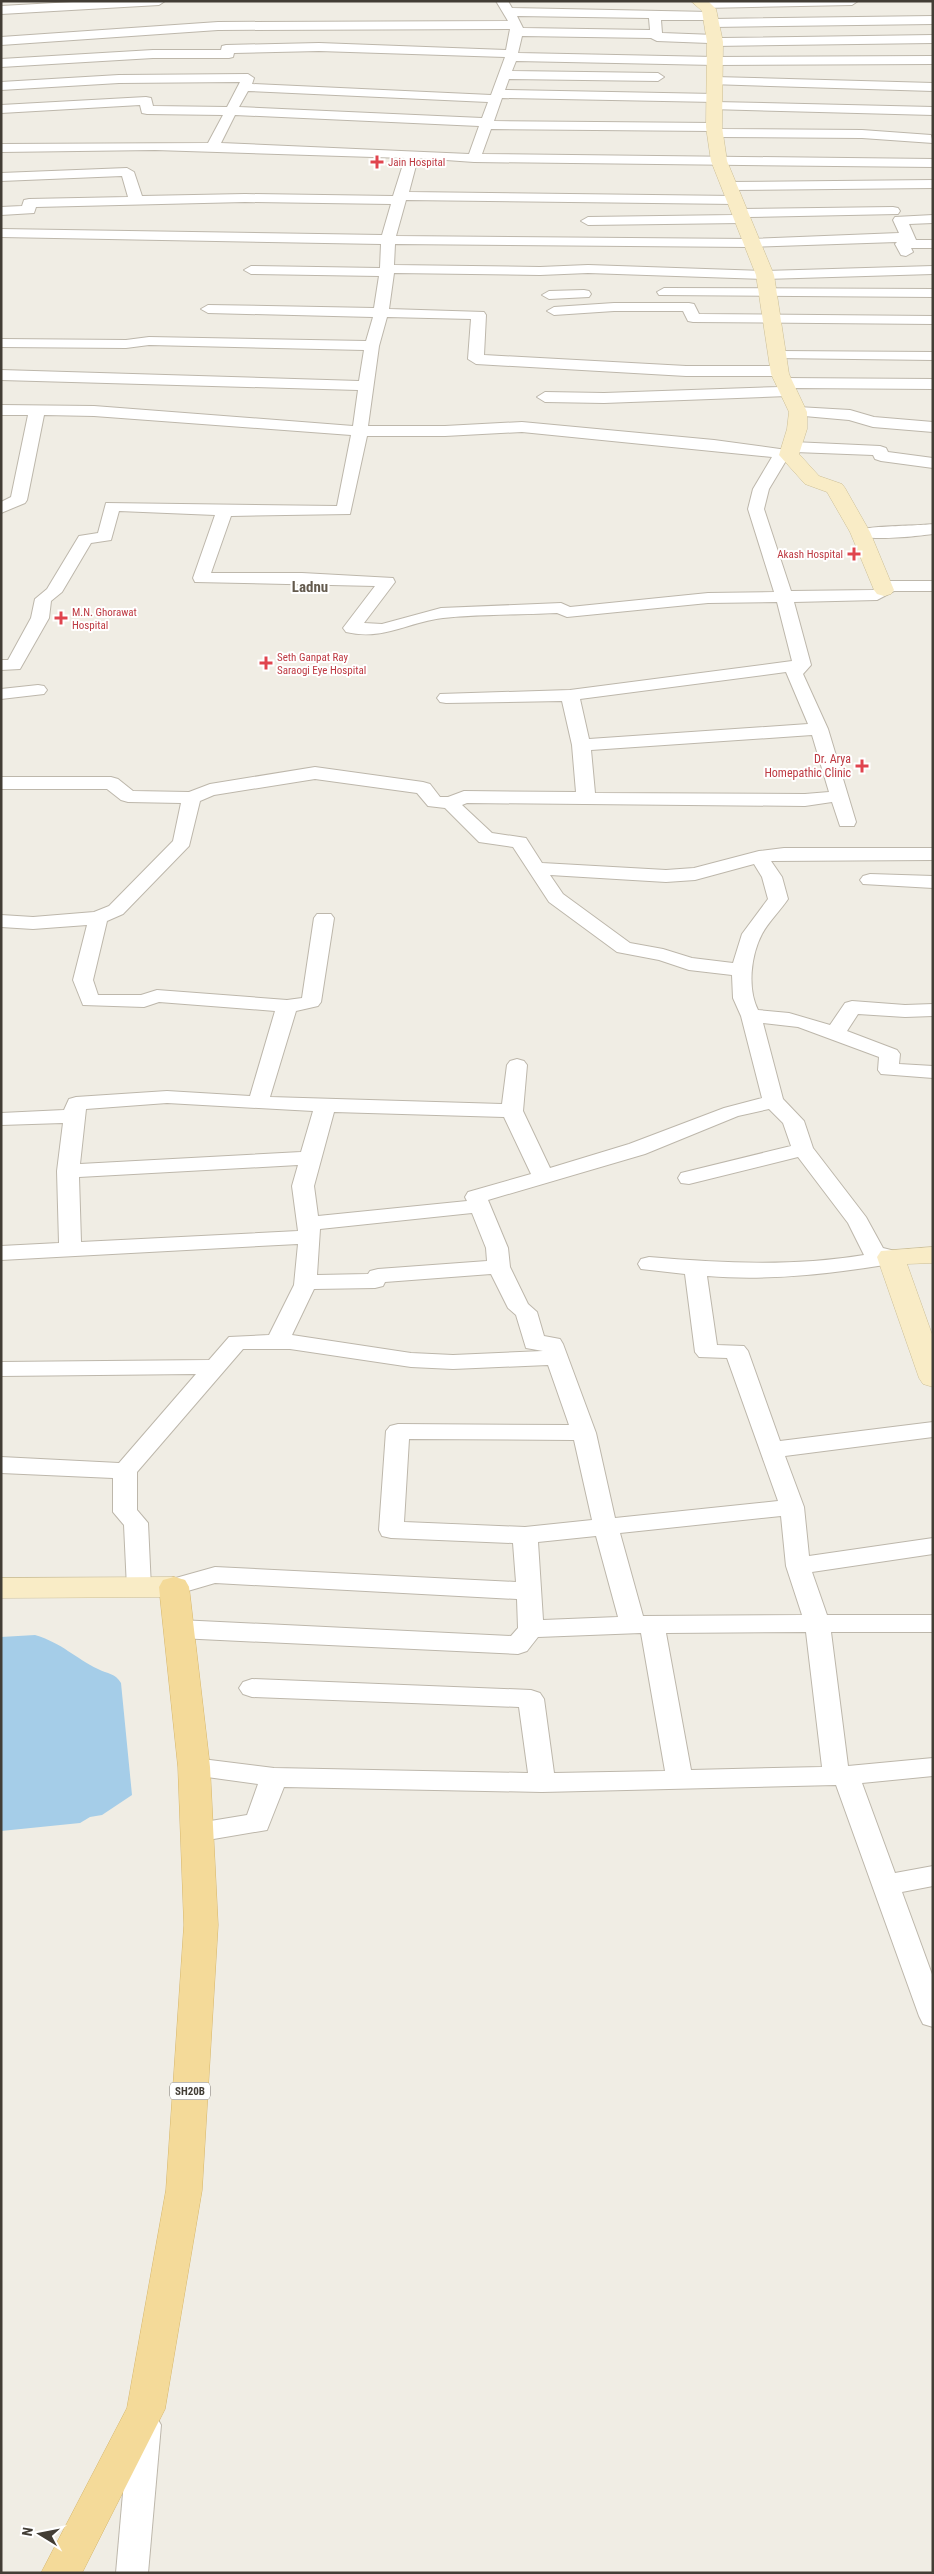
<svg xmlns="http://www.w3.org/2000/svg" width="934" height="2574" font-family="'Roboto Condensed',sans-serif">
	<rect width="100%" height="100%" fill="#f0ede4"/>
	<path fill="#a5cde8" d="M35 1635C62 1643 75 1658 98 1669 108 1674 115 1673 121 1683L132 1795 102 1815 90 1817 80 1823 1 1831V1637Z"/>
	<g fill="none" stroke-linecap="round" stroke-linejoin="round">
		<g stroke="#bdb7ab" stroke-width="2">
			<g id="street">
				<polygon points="91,1 165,1 159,5 1,14 1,6"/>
				<path d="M496 1H508L512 8 711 12 717 16 713 19 933 16V24L712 27 706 23 711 20H661L662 33 715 35 721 38 933 35V43L715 46 709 43 657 41 651 38 522 36 518 53 715 57 933 56V64L715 65 516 61 512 71 658 73 664 77 658 81 509 79 505 90 715 94 721 98 715 102 502 98 494 121 714 123 719 124V129L862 130 931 135 933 143 862 138 715 137 710 136V131L491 129 482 154 933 159V167L474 162 418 158 409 192 735 196 742 200 735 204 406 200 396 236 750 239 899 233 893 220 895 217 933 215V223L909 224 916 240H933V248H911L913 252 906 256 901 255 895 244 897 242 750 247 395 244 394 265 540 267 588 265 765 271 933 266V274L765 279 588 273 540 275 394 273 389 309 484 312 486 315 484 355 686 366H780L788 371 780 376H686L476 364 468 359 471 319 387 317 379 346 368 426H445L522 422 714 440 787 450 785 447 787 444 793 442 880 446 886 448 888 452 933 458V468L881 461 875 459 873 455 795 452 797 455 795 458 787 459 769 489 764 509 791 591 873 590 890 581H933V591H894L877 600 794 602 811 665 803 674 828 729 856 822 854 826H840L832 802 805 806 467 803 462 805 492 833 526 838 542 863 666 870 694 868 759 851 784 848H933V860L771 861 782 877 788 899C780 911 769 921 762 934 751 955 747 988 758 1010L789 1013 830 1025 845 1003 852 1001 905 1005 933 1004V1016L905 1017 858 1014 847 1031 897 1050 900 1054 899 1064 933 1066V1078L881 1074 878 1070 879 1057 798 1027 763 1023 783 1099 804 1121 813 1148 866 1217 883 1248 899 1252 902 1257 899 1262 891 1264C830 1274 769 1281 707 1276L717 1345 744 1346 748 1351 780 1441 933 1422V1437L785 1456 804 1507 809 1556 933 1538V1554L812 1572 827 1615H933V1632H831L848 1766 933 1758V1776L862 1783 895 1873 933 1866V1886L902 1892 933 1977V2027L923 2024 919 2016 836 1785 542 1792 284 1787 267 1830 196 1842 186 1839 183 1832 186 1825 247 1815 258 1784 185 1774 181 1767 185 1760 194 1758 274 1768 528 1773 519 1707 252 1697 243 1694 239 1688 243 1682 252 1679 531 1690 540 1693 544 1699 554 1773 665 1771 641 1633 538 1637 527 1651 518 1654 179 1638 170 1635 166 1629 170 1623 179 1620 511 1636 518 1628 517 1599 215 1583 174 1595 165 1593 162 1587 165 1581 215 1567 516 1582 513 1543 391 1538 382 1536 379 1530 386 1431 390 1426 398 1424 569 1425 548 1365 453 1369 411 1367 290 1349H243L137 1472V1510L148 1523 151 1588 148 1594 139 1596 130 1594 127 1588 124 1525 113 1512V1478L1 1473V1457L119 1463 196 1374 1 1376V1362L209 1360 229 1337 269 1335 294 1285 298 1244 1 1260V1246L59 1243 57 1171 63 1123 1 1125V1113L64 1110 69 1099 76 1097 167 1091 250 1096 275 1011 159 1002 144 1007 83 1005 73 980 87 925 33 929 1 927V915L33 917 94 912 109 906 173 841 181 803 128 802 121 800 107 789H1V777H111L118 779 133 791 189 792 210 784 315 767 423 782 430 784 440 797H448L464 791 576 792 572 745 562 701 446 703 440 702 437 698 440 694 570 690 792 661 777 602 708 603 567 617 557 613C520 615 480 614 443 618 408 622 383 641 346 632L343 628 375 586 195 582 193 578 215 515 119 511 111 540 91 543 62 592 51 601 49 618 20 669 1 670V660H8L31 618 35 599 47 589 79 536 98 533 106 503 337 506 351 435 94 416 44 415 27 500 25 503 1 513V502L11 497 28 415H1V405L94 406 353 426 358 390 1 380V370L359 381 364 350 149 345 126 348 1 347V339L126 340 149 337 366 341 373 317 208 313 201 309 208 305 374 308 379 276 251 274 244 270 251 266 380 268 381 244 1 237V229L382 235 391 204 245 202 36 207 34 213 1 215V207L22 206 24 200 29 199 128 197 122 176 1 181V173L127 168 134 172 142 196 245 194 393 196 405 158 155 150 1 152V144L208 143 223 115 147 114 142 113 140 105 1 113V105L146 97 151 98 153 106 227 107 240 82 119 83 1 90V82L119 75 248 74 254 78 252 84 491 95 505 57 319 51 234 53 233 57 229 58H153L1 67V59L153 50H221L222 46 226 45 319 43 506 50 510 29 218 30 1 45V37L218 22 508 21ZM517 16 649 18 650 30 523 28ZM248 91 488 102 482 118 239 107ZM235 115 479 126 469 154 221 143ZM522 432 772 457 753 489 748 509 774 592 708 593 570 607 561 603 441 608 382 624 364 623 395 582 393 578 302 573H211L231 516 350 514 367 436H445ZM786 672 808 724 589 739 580 699ZM812 735 829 792 805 794 595 793 591 750ZM315 779 417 793 428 806 445 808 479 842 513 847 549 902 617 952 659 960 689 970 732 975 733 998 741 1016 762 1098 724 1108 629 1144 550 1168 523 1111 527 1065 524 1061 517 1059 510 1061 507 1065 502 1104 270 1097 296 1011 318 1006 321 1002 334 918 331 914H317L314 918 302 998 287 1000 157 990 141 995H98L93 980 107 921 123 914 189 846 200 801 214 795ZM754 864 762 877 768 899 742 934 733 963 692 958 663 949 630 943 563 894 550 875 666 882 695 880ZM167 1103 313 1111 301 1152 80 1164 86 1109ZM769 1109 783 1123 791 1146 681 1173 678 1178 681 1183 689 1184 798 1157 848 1223 864 1255C792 1267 721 1263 649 1257L641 1259 638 1264 641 1269 685 1274 695 1352 699 1357 727 1358 778 1501 615 1518 596 1433 563 1344 560 1339 544 1336 537 1312 528 1304 510 1267 508 1248 488 1200 645 1154 738 1116ZM334 1112 504 1117 531 1174 468 1192 465 1197 467 1201 318 1216 314 1186ZM298 1165 292 1186 298 1231 81 1242 79 1177ZM472 1213 486 1248 487 1261 378 1269 370 1271 368 1274 317 1275 320 1229ZM491 1274 508 1308 516 1315 526 1348 543 1351 453 1355 411 1353 292 1335 314 1289 375 1288 383 1286 385 1282ZM409 1439 574 1440 592 1520 525 1527 404 1522ZM781 1516 786 1566 802 1615 643 1616 620 1533ZM596 1536 618 1617 543 1620 538 1542ZM806 1632 822 1767 691 1770 666 1633Z"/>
				<polygon points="699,1 858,1 852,5 703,8 697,4"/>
				<polygon points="715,77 933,83 933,91 710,84 709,81 710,78"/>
				<polygon points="715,102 933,107 933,115 710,109 709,106"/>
				<polygon points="933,180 933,188 729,190 722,186 729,182"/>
				<polygon points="893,207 898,208 900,211 898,214 748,217 747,222 742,223 588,225 581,221 588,217 734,215 735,210 740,209"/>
				<polygon points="664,288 933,289 933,297 659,295 657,292"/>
				<polygon points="584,290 589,291 591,294 589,297 549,299 542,295 549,291"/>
				<polygon points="614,303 689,303 694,304 699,314 933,316 933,324 693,322 688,321 683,311 614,311 554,315 547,311 554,307"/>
				<polygon points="779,351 933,352 933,360 774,358 772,355"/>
				<polygon points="784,378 933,379 933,389 792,388 795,391 787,396 604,403 545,402 537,397 545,392 604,393 780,387 776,383"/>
				<polygon points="798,407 850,410 874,417 933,422 933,432 873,427 849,420 793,415 790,412"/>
				<path d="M933 524V534C919 536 859 543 852 532 856 526 919 526 933 524Z"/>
				<polygon points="38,685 44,686 47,690 44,694 1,699 1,689"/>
				<polygon points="870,874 933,876 933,888 863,884 860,880 863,876"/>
				<polygon points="145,2412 156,2416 161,2425 148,2573 116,2573 129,2425 134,2416"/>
			</g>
		</g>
		<g stroke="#ccbf97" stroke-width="1">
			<g id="secondary">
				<polygon points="691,1 708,1 716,9 723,42 722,127 727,161 774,275 789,374 807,412 807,429 799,454 819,476 842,484 845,488 870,532 894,590 891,594 884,596 877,594 874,590 850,532 827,492 805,484 779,455 787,429 789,412 771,374 756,275 711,161 706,127 707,42 702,11"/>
				<polygon points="933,1247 933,1263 907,1264 933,1337 933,1387 923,1384 919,1378 877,1257 881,1251"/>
				<polygon points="174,1577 185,1580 189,1587 185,1594 174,1597 1,1598 1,1578"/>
			</g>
		</g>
		<g stroke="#d7b76b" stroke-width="1">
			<polygon id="primary" points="174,1577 185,1580 189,1587 210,1767 218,1925 202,2190 165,2409 82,2573 41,2573 127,2408 166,2190 184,1925 178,1767 159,1587 163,1580"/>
		</g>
		<use href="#street" fill="#fff" fill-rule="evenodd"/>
		<use href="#secondary" fill="#f9ecc6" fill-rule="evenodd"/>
		<use href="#primary" fill="#f4da99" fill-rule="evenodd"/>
	</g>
	<g fill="#e0444e" stroke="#fff" stroke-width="2">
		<path d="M374.5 154.5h5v5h5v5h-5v5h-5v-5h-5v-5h5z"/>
		<path d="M851.5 546.5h5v5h5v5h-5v5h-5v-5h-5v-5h5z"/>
		<path d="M58.5 610.5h5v5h5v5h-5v5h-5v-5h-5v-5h5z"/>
		<path d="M263.5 655.5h5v5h5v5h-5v5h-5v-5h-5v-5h5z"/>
		<path d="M859.5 758.5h5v5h5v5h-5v5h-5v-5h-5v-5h5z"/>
	</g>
	<g text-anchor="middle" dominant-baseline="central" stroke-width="4" stroke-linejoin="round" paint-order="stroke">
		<g font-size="11" fill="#be3a42" stroke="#fff" text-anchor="start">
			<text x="388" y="162">Jain Hospital</text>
			<text x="843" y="554" text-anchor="end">Akash Hospital</text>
			<text x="72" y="612">M.N. Ghorawat<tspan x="72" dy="13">Hospital</tspan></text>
			<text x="277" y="657">Seth Ganpat Ray<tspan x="277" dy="13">Saraogi Eye Hospital</tspan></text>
		</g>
		<rect fill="#fff" stroke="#7b7772" stroke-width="1" x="170" y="2082.5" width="40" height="17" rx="4"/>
		<g font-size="11" font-weight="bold" fill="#423d35">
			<text x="190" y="2091">SH20B</text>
		</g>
		<g font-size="12" fill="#be3a42" stroke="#fff" text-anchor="end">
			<text x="851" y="759">Dr. Arya<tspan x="851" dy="14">Homepathic Clinic</tspan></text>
		</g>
		<g font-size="15" font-weight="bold" fill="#635a4d" stroke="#fff">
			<text x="310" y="587">Ladnu</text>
		</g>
	</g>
	<rect width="934" height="2574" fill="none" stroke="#423d35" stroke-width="5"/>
	<g transform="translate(40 2534) rotate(280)" stroke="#ffffff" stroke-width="4" paint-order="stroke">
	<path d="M0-4L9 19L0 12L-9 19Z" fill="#423d35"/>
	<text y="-8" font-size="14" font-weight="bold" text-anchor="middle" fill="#423d35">N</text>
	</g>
</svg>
